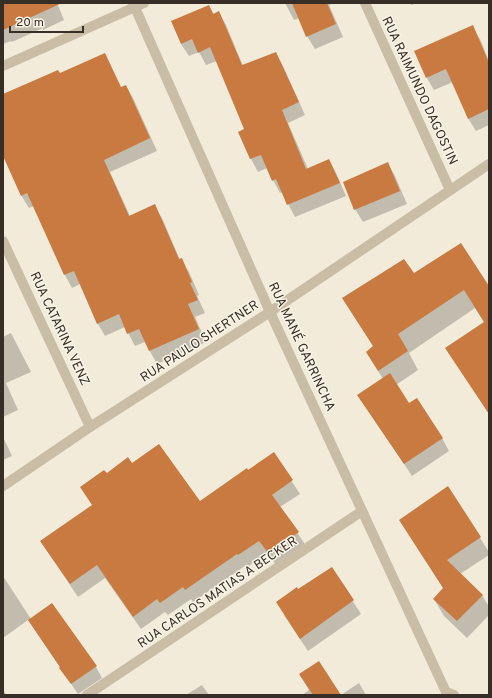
<svg xmlns="http://www.w3.org/2000/svg" width="492" height="698" font-family="Overpass,sans-serif">
	<rect width="100%" height="100%" fill="#f2ebda"/>
	<g fill="#0003">
		<polygon points="3,3 57,3 64,20 43,30 43,28 12,42 11,41 3,44"/>
		<polygon points="285,3 335,3 329,5 343,37 315,49 307,36 300,18 294,20"/>
		<polygon points="410,3 417,3 411,5"/>
		<polygon points="209,6 214,14 219,13 226,25 243,66 276,53 283,66 305,115 288,123 308,169 329,160 336,173 346,196 295,217 282,192 280,193 273,180 267,168 258,172 251,159 240,132 245,130 217,61 206,65 199,52 189,56 181,44"/>
		<polygon points="472,27 480,39 489,61 489,125 476,131 468,118 453,82 434,90 427,78"/>
		<polygon points="104,54 121,88 126,86 133,98 157,151 110,172 130,216 154,206 162,218 180,260 181,260 189,272 199,295 197,296 205,313 195,317 206,342 157,364 145,342 135,346 125,327 105,336 98,324 80,284 72,288 65,275 34,206 29,208 21,195 3,155 3,95 60,74"/>
		<polygon points="387,163 395,176 407,204 363,222 355,209"/>
		<polygon points="413,275 489,287 489,414 447,348 485,323 475,308 409,353 418,370 396,385 409,405 442,438 449,451 412,476 358,395 383,379 378,371 374,347 343,299"/>
		<polygon points="11,333 31,372 6,383 18,410 3,417 3,337"/>
		<polygon points="3,437 12,456 3,460"/>
		<polygon points="274,454 300,494 280,507 306,546 277,566 267,553 246,568 245,566 193,602 191,599 168,615 165,612 141,629 105,578 78,597 41,542 93,506 81,487 107,474 132,464 199,502 248,472"/>
		<polygon points="448,488 489,552 489,555 460,574 482,595 489,607 489,615 467,638 444,616 434,599 444,589 400,520"/>
		<polygon points="331,568 361,614 308,651 284,615 298,590"/>
		<polygon points="3,576 31,619 96,667 102,678 78,694 28,620 3,638"/>
		<polygon points="300,675 340,695 302,695 309,690"/>
		<polygon points="359,683 366,695 341,695"/>
		<polygon points="202,685 209,695 186,695"/>
		<polygon points="3,690 6,694 5,695 3,695"/>
	</g>
	<g fill="#c87a41">
		<polygon points="3,3 62,3 3,30"/>
		<polygon points="292,3 327,3 336,24 306,37"/>
		<polygon points="209,5 213,14 219,11 242,65 276,52 299,102 282,110 306,169 329,159 340,183 287,205 276,179 272,181 261,155 250,159 238,132 244,129 210,47 198,53 192,39 181,44 171,21"/>
		<polygon points="473,25 489,63 489,109 468,119 446,69 426,78 414,51"/>
		<polygon points="105,53 121,87 126,85 150,138 104,160 129,216 155,204 179,259 182,258 192,282 190,283 198,300 188,304 199,329 149,351 139,329 127,334 119,314 97,324 74,271 64,275 27,193 21,196 3,156 3,94 58,70 60,73"/>
		<polygon points="388,162 400,191 354,210 343,182"/>
		<polygon points="461,243 489,286 489,414 445,348 484,322 464,290 398,334 408,351 378,371 366,352 373,346 342,298 404,259 414,273"/>
		<polygon points="390,373 409,403 417,398 443,438 404,464 357,395"/>
		<polygon points="159,444 200,501 247,468 248,470 274,452 293,480 272,495 299,532 269,554 259,541 238,555 237,554 185,590 183,587 160,603 157,599 133,617 97,565 70,584 40,541 92,505 80,487 104,470 107,473 128,457 132,463"/>
		<polygon points="448,486 481,537 447,560 483,595 457,621 433,599 443,588 399,520"/>
		<polygon points="332,567 354,600 300,639 276,602 297,587 298,589"/>
		<polygon points="52,603 97,666 71,684 59,668 60,667 28,620"/>
		<polygon points="319,661 341,695 313,695 299,674"/>
	</g>
	<g fill="none" stroke-linecap="round" stroke-linejoin="round">
		<g stroke="#cabda5" stroke-width="10">
			<polyline points="133,3 270,312 446,692 454,695"/>
			<polyline points="365,3 450,190"/>
			<polyline points="3,66 144,3"/>
			<polyline points="3,241 90,427"/>
			<polyline points="3,486 90,427 270,312 489,164"/>
			<polyline points="87,695 362,511"/>
		</g>
	</g>
	<g text-anchor="middle" dominant-baseline="central" stroke-width="3" stroke-linejoin="round" paint-order="stroke">
		<g font-size="13" fill="#362e27" stroke="#faf4e6">
			<text transform="translate(419 91) rotate(65)">RUA RAIMUNDO DAGOSTIN</text>
			<text transform="translate(59 329) rotate(65)">RUA CATARINA VENZ</text>
			<text transform="translate(200 342) rotate(-33)">RUA PAULO SHERTNER</text>
			<text transform="translate(301 347) rotate(65)">RUA MANÉ GARRINCHA</text>
			<text transform="translate(218 593) rotate(-34)">RUA CARLOS MATIAS A BECKER</text>
		</g>
	</g>
	<rect width="492" height="698" fill="none" stroke="#362e27" stroke-width="8"/>
	<path d="M10 26v6h73v-6" fill="none" stroke="#362e27" stroke-width="2"/>
	<text x="16" y="26" font-size="12" fill="#362e27" stroke="#faf4e6" stroke-width="3" paint-order="stroke">20 m</text>
</svg>
